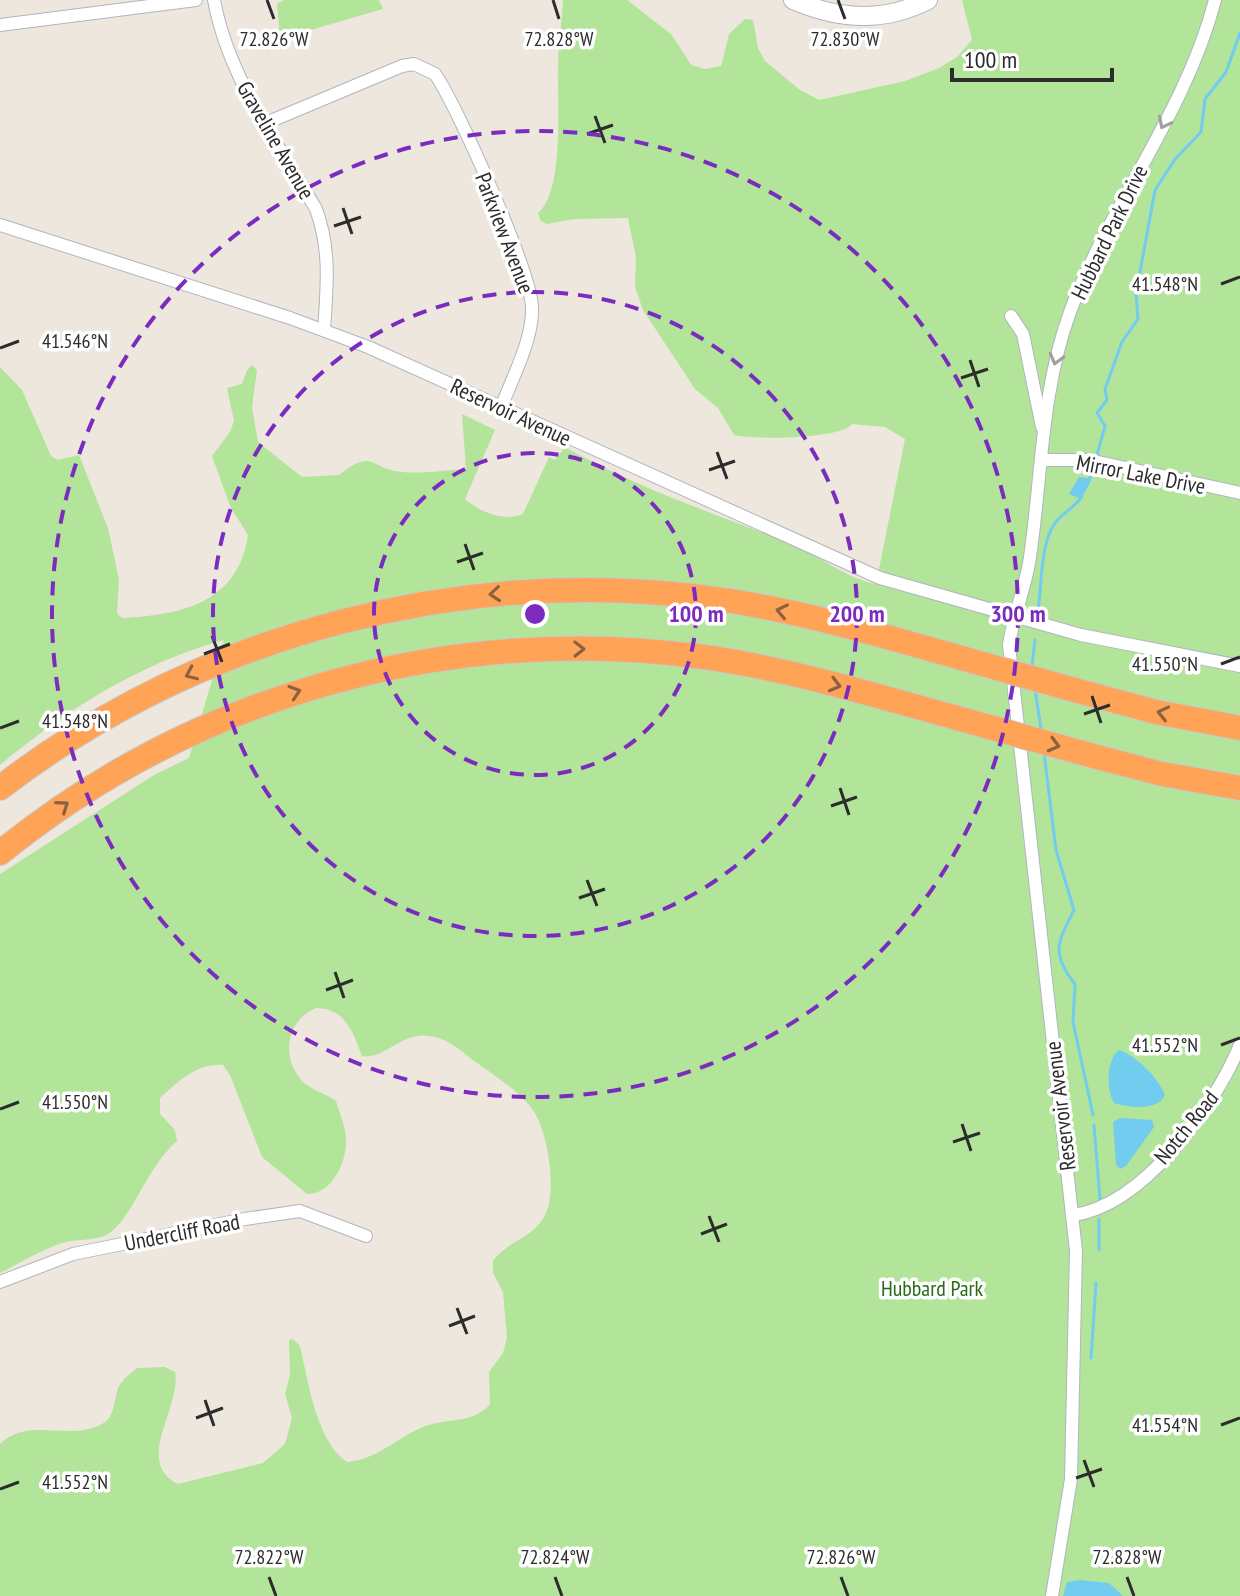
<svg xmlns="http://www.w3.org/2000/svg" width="1240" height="1596" font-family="'PT Sans Narrow',sans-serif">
	<rect width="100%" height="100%" fill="#ede7de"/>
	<g fill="#b2e49a">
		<polygon points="284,0 379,0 383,9 280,39 277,4"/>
		<path d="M563 0H627L672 35 691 65 705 69 721 66 729 34 745 19 753 20 758 48 765 61 800 90 819 100 905 81 939 68 957 57 972 40 962 0H1240V1596H0V1444C29 1416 69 1442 102 1424 116 1417 113 1399 119 1386 124 1378 130 1374 137 1368L165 1367 175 1372C182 1407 133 1462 178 1484L263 1463 285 1444 292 1418 285 1394 290 1375 289 1340 293 1339 300 1346C308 1380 316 1441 347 1462 379 1460 402 1432 432 1424 453 1419 475 1422 490 1404L489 1372 503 1353 507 1338 503 1292 493 1273V1261C508 1240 535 1238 546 1213 557 1189 548 1127 530 1106 515 1088 492 1074 473 1060 460 1050 447 1038 430 1036 402 1031 384 1060 362 1056 353 1032 345 1008 316 1008 285 1021 281 1059 303 1082 311 1090 327 1094 336 1101 340 1115 347 1129 346 1144 345 1165 331 1194 307 1194L262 1157 230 1075 223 1065C197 1063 178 1082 160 1098V1114L175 1130 177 1141C147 1167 134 1214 111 1232 98 1242 78 1238 62 1243 41 1250 20 1263 0 1273V874L154 775 189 758 224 640C140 663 66 710 0 765V367L22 390 51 456 58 460 79 455 108 528 119 580 117 613 122 618C182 615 238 603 248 535L231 508 212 456 230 432 234 421 227 388 242 384 247 370 252 365 257 370 252 407 258 442 302 477 339 475C374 447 369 469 402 472 423 474 446 470 466 469L462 414 495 430 465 499C480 512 503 522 523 514L549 457 555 460 565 447C635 487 712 513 787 542 818 554 842 577 876 584L905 439 885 427 852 424C842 439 754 440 734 435L718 408 695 389 643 310 635 287 636 257 628 218 575 219 546 224 540 220 538 213C565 191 557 100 558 68 558 46 562 23 563 0Z"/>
	</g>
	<g fill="#71ccf0">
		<polygon points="1079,477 1092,479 1081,499 1069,494"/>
		<path d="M1119 1050C1137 1056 1158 1078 1165 1095 1158 1111 1129 1108 1114 1103 1106 1090 1106 1060 1119 1050Z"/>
		<polygon points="1120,1118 1152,1120 1154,1127 1126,1166 1120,1169 1116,1165 1113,1122"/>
		<polygon points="1080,1580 1109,1583 1123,1596 1063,1596 1067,1582"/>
	</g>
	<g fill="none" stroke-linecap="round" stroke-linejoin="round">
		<g stroke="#71ccf0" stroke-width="3">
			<polyline points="1096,459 1105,426 1097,413 1107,400 1105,389 1122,342 1138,319 1136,294 1155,190 1176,158 1201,132 1205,99 1226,72 1240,33"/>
			<polyline points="1088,482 1094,466"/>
			<path d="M1038 610C1042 585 1040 544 1055 523 1063 512 1075 508 1082 496"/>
			<polyline points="1032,666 1035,640"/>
			<polyline points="1035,689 1041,729"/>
			<path d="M1044 753 1056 850 1074 910C1057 943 1051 954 1075 984L1073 1022 1093 1115"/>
			<polyline points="1094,1125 1100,1199"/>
			<polyline points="1099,1250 1099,1219"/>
			<polyline points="1091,1358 1096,1283"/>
		</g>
		<g stroke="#b2b4bf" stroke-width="14">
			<g id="minor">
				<path d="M214 0C228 77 277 142 316 209 331 250 327 287 324 330"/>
				<polyline points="0,25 196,0"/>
				<path d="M266 123 402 66 414 64 435 74C457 105 532 274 532 308 533 340 512 378 501 408"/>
				<polyline points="0,225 290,318 368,347 880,578 1081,635 1240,666"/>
				<polyline points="1011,316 1023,334 1042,427"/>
				<polyline points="1042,460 1089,460 1240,493"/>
				<path d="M1073 1215C1143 1206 1215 1106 1240 1045"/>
				<polyline points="0,1282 73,1254 245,1219 300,1211 366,1236"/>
				<path d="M1052 1596 1071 1479 1076 1251 1009 645C1013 615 1026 587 1030 557 1042 475 1041 391 1070 312 1110 204 1186 112 1215 0"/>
			</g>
		</g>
		<g stroke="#b2b4bf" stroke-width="20">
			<path id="secondary" d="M793 0C837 19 884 23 928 0"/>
		</g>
		<g stroke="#c8c8c8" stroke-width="26">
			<g id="motorway">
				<polyline points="1071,689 1156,712 1240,728"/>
				<polyline points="1097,757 1162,774 1240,788"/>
				<path d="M0 788C204 631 470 563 724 600 806 612 886 637 965 659"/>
				<path d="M0 853C197 693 453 623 704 657 790 669 873 695 957 718"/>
			</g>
		</g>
		<use href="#minor" stroke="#fff" stroke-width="12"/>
		<use href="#secondary" stroke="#fff" stroke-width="18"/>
		<use href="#motorway" stroke="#ffa357" stroke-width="24"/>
		<g stroke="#c8c8c8" stroke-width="26" stroke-linecap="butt">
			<g id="motorway-bridge">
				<polyline points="965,659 1071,689"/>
				<polyline points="957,718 1097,757"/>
			</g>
		</g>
		<use href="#motorway-bridge" stroke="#ffa357" stroke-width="24"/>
	</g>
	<defs><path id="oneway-chevron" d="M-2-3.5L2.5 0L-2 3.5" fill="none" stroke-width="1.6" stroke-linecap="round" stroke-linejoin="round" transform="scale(2)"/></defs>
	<g stroke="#a0a0a0">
		<use href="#oneway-chevron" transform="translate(1164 123) rotate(117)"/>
		<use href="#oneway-chevron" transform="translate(1056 359) rotate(105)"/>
	</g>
	<g stroke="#8b623f">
		<use href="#oneway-chevron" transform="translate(495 594) rotate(175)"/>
		<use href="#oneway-chevron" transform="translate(782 611) rotate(-168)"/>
		<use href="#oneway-chevron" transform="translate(579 649) rotate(-1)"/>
		<use href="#oneway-chevron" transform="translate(191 674) rotate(156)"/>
		<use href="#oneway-chevron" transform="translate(835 685) rotate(15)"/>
		<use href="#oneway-chevron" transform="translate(295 692) rotate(-18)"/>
		<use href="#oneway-chevron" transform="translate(1163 713) rotate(-167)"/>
		<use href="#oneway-chevron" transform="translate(1054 745) rotate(15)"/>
		<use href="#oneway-chevron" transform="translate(63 806) rotate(-35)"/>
	</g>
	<path fill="none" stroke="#2c2c2c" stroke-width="3" d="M267 0 274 19M553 0 559 19M838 0 845 19M595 116 605 143M587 134 613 125M343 208 352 234M334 226 361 217M1221 284 1240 277M0 348 19 341M970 360 979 387M961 378 988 369M717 452 727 479M709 470 735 461M465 544 474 570M457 562 483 553M212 636 222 662M204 654 230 644M1221 664 1240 657M1092 696 1101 723M1084 714 1110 705M0 728 19 721M840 788 849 815M831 806 857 797M587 880 597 906M579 898 605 889M335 972 344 998M326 990 353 980M1221 1045 1240 1038M0 1109 19 1102M962 1124 971 1151M953 1142 980 1133M709 1216 719 1242M701 1234 727 1224M457 1308 467 1334M449 1326 475 1316M205 1400 214 1426M196 1418 223 1408M1221 1425 1240 1418M1084 1460 1094 1487M1076 1478 1102 1469M0 1489 19 1482M269 1577 276 1596M555 1577 562 1596M841 1577 848 1596M1127 1577 1134 1596"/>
	<g fill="none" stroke="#7b2cbf" stroke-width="4" stroke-dasharray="14 10">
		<circle cx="535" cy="614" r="161"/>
		<circle cx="535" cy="614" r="322"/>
		<circle cx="535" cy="614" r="483"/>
	</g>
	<g text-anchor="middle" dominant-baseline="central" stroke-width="7" stroke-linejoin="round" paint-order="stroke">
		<g font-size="22" fill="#2c2c2c" stroke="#fff">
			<text transform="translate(276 140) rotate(60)">Graveline Avenue</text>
			<text transform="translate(1109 232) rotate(-64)">Hubbard Park Drive</text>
			<text transform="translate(505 233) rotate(69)">Parkview Avenue</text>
			<text transform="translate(511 412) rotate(25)">Reservoir Avenue</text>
			<text transform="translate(1141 474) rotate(11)">Mirror Lake Drive</text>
			<text transform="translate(1060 1106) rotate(-97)">Reservoir Avenue</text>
			<text transform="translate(1186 1127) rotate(-51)">Notch Road</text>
			<text transform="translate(182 1232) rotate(-11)">Undercliff Road</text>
		</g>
		<g font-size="22" fill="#296a1a" stroke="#fff">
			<text x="932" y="1288">Hubbard Park</text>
		</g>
	</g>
	<g font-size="20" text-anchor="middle" fill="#2c2c2c" stroke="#fff" stroke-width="7" stroke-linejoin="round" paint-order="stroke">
		<text x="274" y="46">72.826°W</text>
		<text x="845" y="46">72.830°W</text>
		<text x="559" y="46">72.828°W</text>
		<text x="1165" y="291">41.548°N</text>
		<text x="75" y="348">41.546°N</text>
		<text x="1165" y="671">41.550°N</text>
		<text x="75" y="728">41.548°N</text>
		<text x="1165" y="1052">41.552°N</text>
		<text x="75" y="1109">41.550°N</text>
		<text x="1165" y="1432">41.554°N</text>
		<text x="75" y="1489">41.552°N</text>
		<text x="269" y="1564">72.822°W</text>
		<text x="555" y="1564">72.824°W</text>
		<text x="841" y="1564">72.826°W</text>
		<text x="1127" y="1564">72.828°W</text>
	</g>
	<circle cx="535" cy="614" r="12" fill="#7b2cbf" stroke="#fff" stroke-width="4"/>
	<g font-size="24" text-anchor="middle" font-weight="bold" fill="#7b2cbf" stroke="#fff" stroke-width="7" stroke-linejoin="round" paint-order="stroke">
		<text x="696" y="622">100 m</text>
		<text x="857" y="622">200 m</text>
		<text x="1018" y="622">300 m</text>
	</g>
	<path d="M952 68v12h160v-12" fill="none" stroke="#2c2c2c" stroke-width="4"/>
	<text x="964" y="68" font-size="24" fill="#2c2c2c" stroke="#ffffff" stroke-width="6" paint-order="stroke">100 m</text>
</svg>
